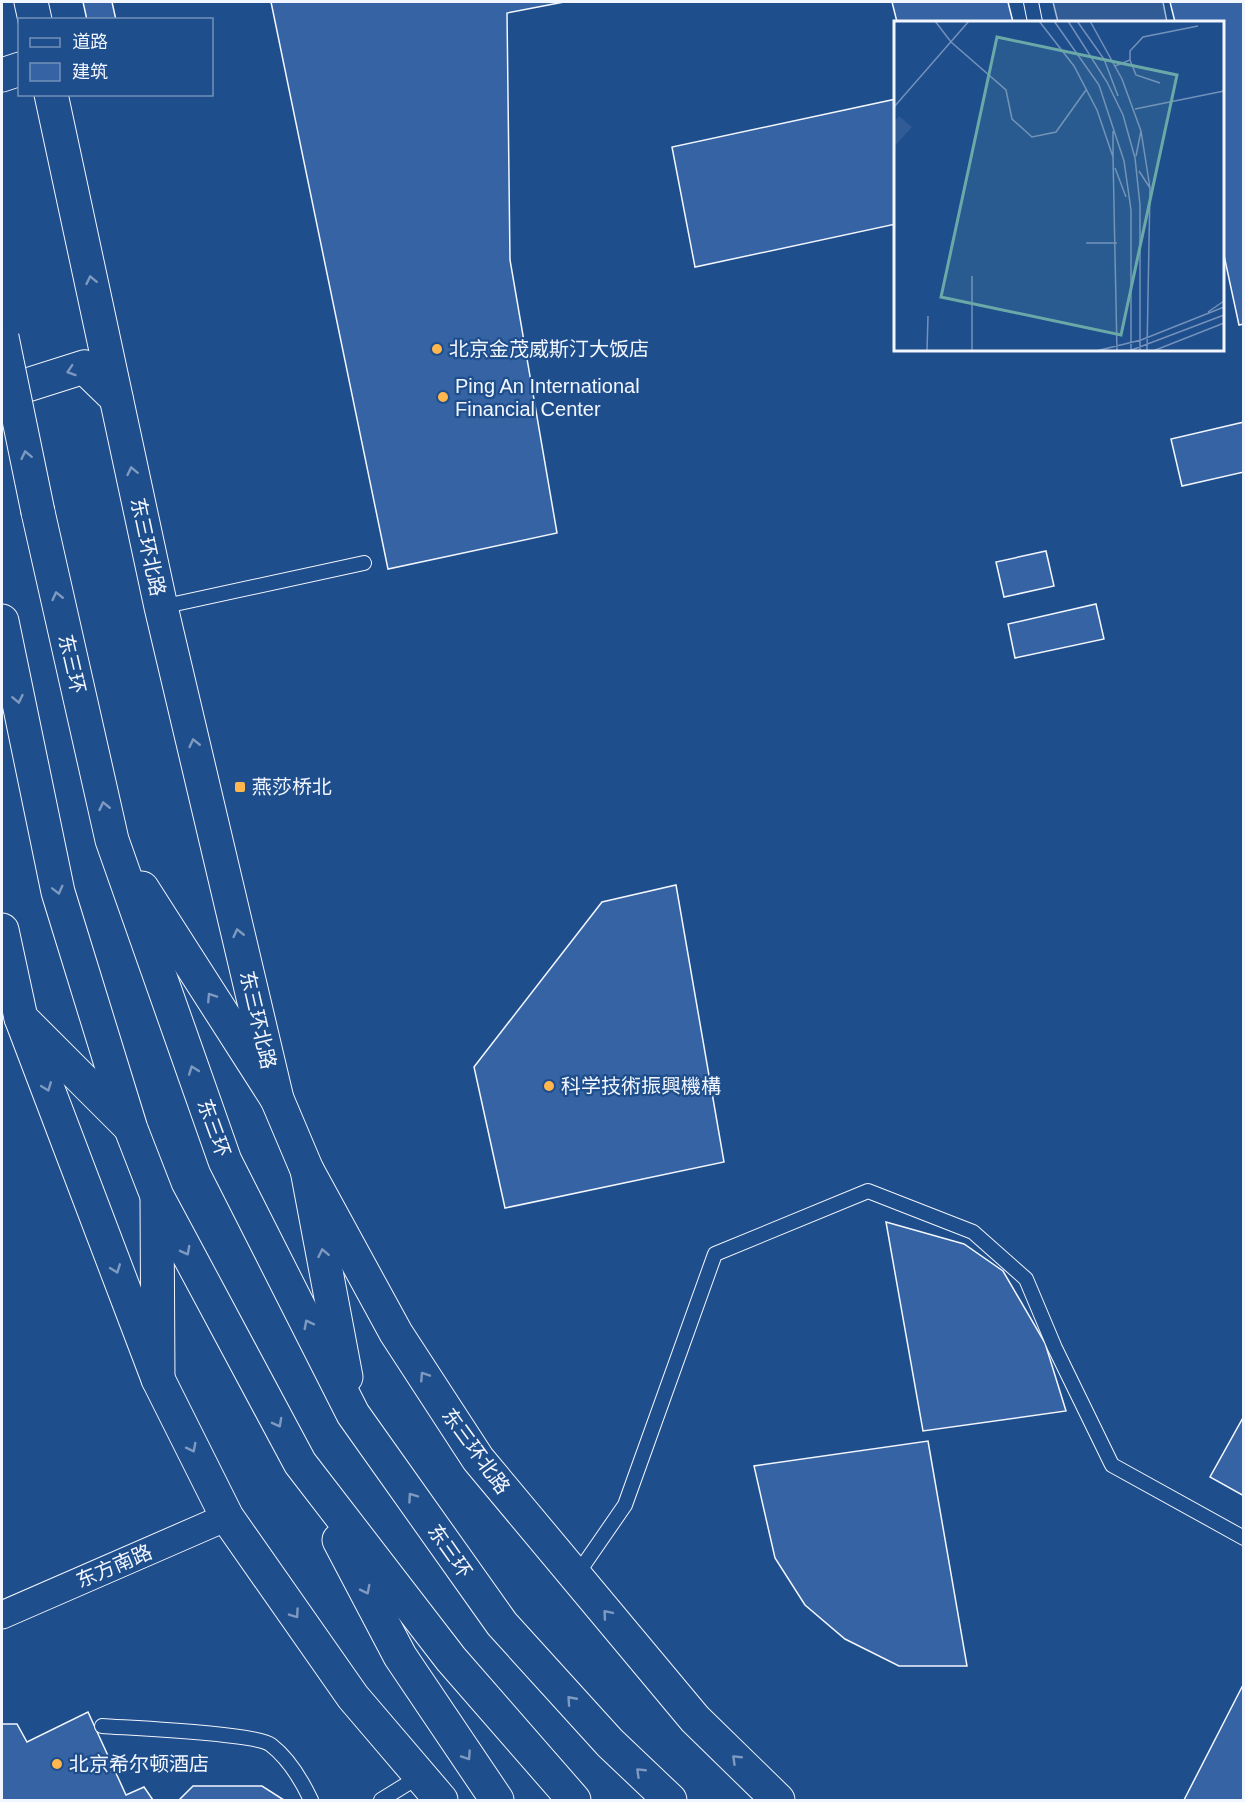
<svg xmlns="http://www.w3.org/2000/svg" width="1245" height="1802" font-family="Helvetica,'Noto Sans SC',sans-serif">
	<rect width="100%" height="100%" fill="#1f4e8c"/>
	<polygon fill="#305b95" stroke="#a8bbd7" stroke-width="1.5" points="1053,2 1163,2 1167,22 1058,22"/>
	<g fill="#3563a3" stroke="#f2f6ff" stroke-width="1.5">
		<polygon points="83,2 112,2 116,20 87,20"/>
		<polygon points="271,2 564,2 507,13 510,260 557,533 388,569"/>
		<polygon points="892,2 1008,2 1013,22 897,22"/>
		<polygon points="1170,2 1244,2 1244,324 1239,325 1222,246 1222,22 1175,22"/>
		<polygon points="896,99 896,224 695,267 672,147"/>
		<polygon points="1244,422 1244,472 1182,486 1171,439"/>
		<polygon points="1046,551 1054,586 1004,597 996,562"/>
		<polygon points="1096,604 1104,639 1015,658 1008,624"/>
		<polygon points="676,885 724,1162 505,1208 474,1067 602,902"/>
		<polygon points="886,1222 964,1244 1003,1271 1045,1343 1066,1411 923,1431"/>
		<polygon points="1244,1416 1244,1496 1210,1477"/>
		<polygon points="928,1441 967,1666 899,1666 845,1639 805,1605 775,1558 754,1466"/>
		<polygon points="1244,1683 1244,1800 1184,1800"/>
		<polygon points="88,1712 126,1795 144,1787 153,1800 2,1800 2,1724 17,1724 27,1742"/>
		<polygon points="193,1786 262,1786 284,1800 179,1800"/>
	</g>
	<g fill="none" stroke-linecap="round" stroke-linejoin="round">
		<g stroke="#f2f6ff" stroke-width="16">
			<g id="lane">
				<polyline points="1031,2 1035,22"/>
				<polyline points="161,607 364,563"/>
				<polyline points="576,1576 625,1505 715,1254 868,1191 973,1232 1026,1279 1055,1348 1112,1465 1244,1538"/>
				<path d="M102 1726C128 1728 256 1733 271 1745 288 1758 302 1781 311 1800"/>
				<polyline points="381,1800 420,1776"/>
			</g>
		</g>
		<g stroke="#f2f6ff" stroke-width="29">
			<polyline id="street" points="2,1615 227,1517"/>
		</g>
		<g stroke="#f2f6ff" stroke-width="35">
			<g id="secondary">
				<polyline points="31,2 35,20"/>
				<polyline points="2,75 20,69"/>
				<polyline points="51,94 161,607 277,1099 307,1170 396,1333 478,1459 695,1719 778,1800"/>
				<polyline points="2,393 84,367 116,398"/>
				<polyline points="2,930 21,1018 158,1379 227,1517 353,1697 441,1800"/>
			</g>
		</g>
		<g stroke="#f2f6ff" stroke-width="35">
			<g id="highway">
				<polyline points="38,512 112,840 225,1161 353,1414 502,1624 610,1743 670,1800"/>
				<polyline points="2,621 58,892 131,1129 157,1196 300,1463 451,1659 574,1800"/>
				<polyline points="142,888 277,1099"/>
				<polyline points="21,1018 128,1125"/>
				<polyline points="307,1170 346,1377"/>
				<polyline points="157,1201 158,1379"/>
				<polyline points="339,1540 400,1656 497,1800"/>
			</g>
		</g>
		<use href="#lane" stroke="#1f4e8c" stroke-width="14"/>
		<use href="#street" stroke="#1f4e8c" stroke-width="27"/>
		<use href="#secondary" stroke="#1f4e8c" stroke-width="33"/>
		<use href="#highway" stroke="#1f4e8c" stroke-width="33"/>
		<g stroke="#f2f6ff" stroke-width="35" stroke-linecap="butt">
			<polyline id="highway-bridge" points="2,337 38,512"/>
		</g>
		<use href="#highway-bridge" stroke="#1f4e8c" stroke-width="33"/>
	</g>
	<defs><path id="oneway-chevron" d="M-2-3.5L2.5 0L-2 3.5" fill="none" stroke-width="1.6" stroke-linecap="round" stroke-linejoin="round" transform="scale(1.5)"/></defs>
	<g stroke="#7e9ac0">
		<use href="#oneway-chevron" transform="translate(91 280) rotate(-102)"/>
		<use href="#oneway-chevron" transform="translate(71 371) rotate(162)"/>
		<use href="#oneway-chevron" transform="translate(26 455) rotate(-102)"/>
		<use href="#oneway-chevron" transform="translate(132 471) rotate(-102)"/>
		<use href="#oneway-chevron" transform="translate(57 596) rotate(-103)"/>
		<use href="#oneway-chevron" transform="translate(18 699) rotate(78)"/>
		<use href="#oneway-chevron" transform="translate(194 743) rotate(-103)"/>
		<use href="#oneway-chevron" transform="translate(104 806) rotate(-103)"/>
		<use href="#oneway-chevron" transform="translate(58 890) rotate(76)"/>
		<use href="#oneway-chevron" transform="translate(238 933) rotate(-103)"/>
		<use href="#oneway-chevron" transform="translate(211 997) rotate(-123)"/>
		<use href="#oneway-chevron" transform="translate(193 1070) rotate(-110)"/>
		<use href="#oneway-chevron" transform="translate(47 1087) rotate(69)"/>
		<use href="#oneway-chevron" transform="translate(186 1251) rotate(62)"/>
		<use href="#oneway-chevron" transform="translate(323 1253) rotate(-101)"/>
		<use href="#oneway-chevron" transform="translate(116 1269) rotate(69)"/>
		<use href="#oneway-chevron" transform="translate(308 1324) rotate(-117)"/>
		<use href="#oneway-chevron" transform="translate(424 1376) rotate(-123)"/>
		<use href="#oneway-chevron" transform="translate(278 1423) rotate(62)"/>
		<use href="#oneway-chevron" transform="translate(192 1448) rotate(63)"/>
		<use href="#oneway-chevron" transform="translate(412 1497) rotate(-125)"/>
		<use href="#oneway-chevron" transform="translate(366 1590) rotate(63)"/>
		<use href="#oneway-chevron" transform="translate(295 1614) rotate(55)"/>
		<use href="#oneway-chevron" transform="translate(607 1614) rotate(-130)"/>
		<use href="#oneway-chevron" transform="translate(571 1700) rotate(-132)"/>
		<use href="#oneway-chevron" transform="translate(467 1756) rotate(56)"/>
		<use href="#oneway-chevron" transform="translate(736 1759) rotate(-136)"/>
		<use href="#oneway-chevron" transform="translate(640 1772) rotate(-136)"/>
	</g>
	<g fill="#ffb74d" stroke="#1f4e8c" stroke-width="2">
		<circle cx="437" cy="349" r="6"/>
		<circle cx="443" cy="397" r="6"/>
		<rect x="234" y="781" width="12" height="12" rx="3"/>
		<circle cx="549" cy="1086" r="6"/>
		<circle cx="57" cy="1764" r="6"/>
	</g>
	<g text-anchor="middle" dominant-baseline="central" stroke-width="4.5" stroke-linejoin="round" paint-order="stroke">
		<g font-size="20" fill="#f2f6ff" stroke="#1f4e8c" text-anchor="start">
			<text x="449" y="349">北京金茂威斯汀大饭店</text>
			<text x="455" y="386">Ping An International<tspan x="455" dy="23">Financial Center</tspan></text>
			<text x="252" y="787">燕莎桥北</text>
			<text x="561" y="1086">科学技術振興機構</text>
			<text x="69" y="1764">北京希尔顿酒店</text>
		</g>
		<g font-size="20" fill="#f2f6ff" stroke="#1f4e8c">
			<text transform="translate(148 547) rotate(78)">东三环北路</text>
			<text transform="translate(72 664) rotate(77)">东三环</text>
			<text transform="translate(258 1020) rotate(77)">东三环北路</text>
			<text transform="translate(214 1128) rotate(70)">东三环</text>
			<text transform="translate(476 1451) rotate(54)">东三环北路</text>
			<text transform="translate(450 1551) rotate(55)">东三环</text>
			<text transform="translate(114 1566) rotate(-23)">东方南路</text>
		</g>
	</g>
	<g transform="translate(894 21)">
		<rect width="330" height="330" fill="#1f4e8c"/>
		<path d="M5 95 18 106 0 126V101Z" fill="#305b95"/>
		<path fill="none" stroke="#7391ba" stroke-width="1.5" d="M41 0 57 21 112 69 118 98 138 116 162 111 192 69M145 0 180 45 203 89 219 136 223 330M160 0 205 64 230 140 237 189V330M174 0 213 61 229 94 241 137 246 184V330M183 0 210 38 224 75M196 0 228 58 247 110 256 167 253 330M236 39 242 54 266 62M221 45 236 39V30L249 16 304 5M0 86 75 0M241 88 330 70M242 135 247 110M219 136V110M221 147 232 176M245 150 256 167M192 222H223M314 291 330 280M33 330 34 295M78 330V255M202 330 247 319 330 286M235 330 330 294M259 330 330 302"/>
		<path fill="#6aa9a8" fill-opacity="0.15" stroke="#6aa9a8" stroke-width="3" d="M103 16 283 54 227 314 47 276Z"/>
		<rect width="330" height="330" fill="none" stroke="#f2f6ff" stroke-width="3"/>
	</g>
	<rect width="1245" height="1802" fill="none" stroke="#f2f6ff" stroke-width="6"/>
	<rect x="18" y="18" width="195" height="78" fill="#1f4e8c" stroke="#7391ba" stroke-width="1.5"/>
	<rect x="30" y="38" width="30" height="9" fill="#1f4e8c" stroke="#7391ba" stroke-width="1.5"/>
	<text x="72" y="48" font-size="18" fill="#f2f6ff">道路</text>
	<rect x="30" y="63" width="30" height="18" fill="#3563a3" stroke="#7391ba" stroke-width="1.5"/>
	<text x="72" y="78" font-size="18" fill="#f2f6ff">建筑</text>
</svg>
